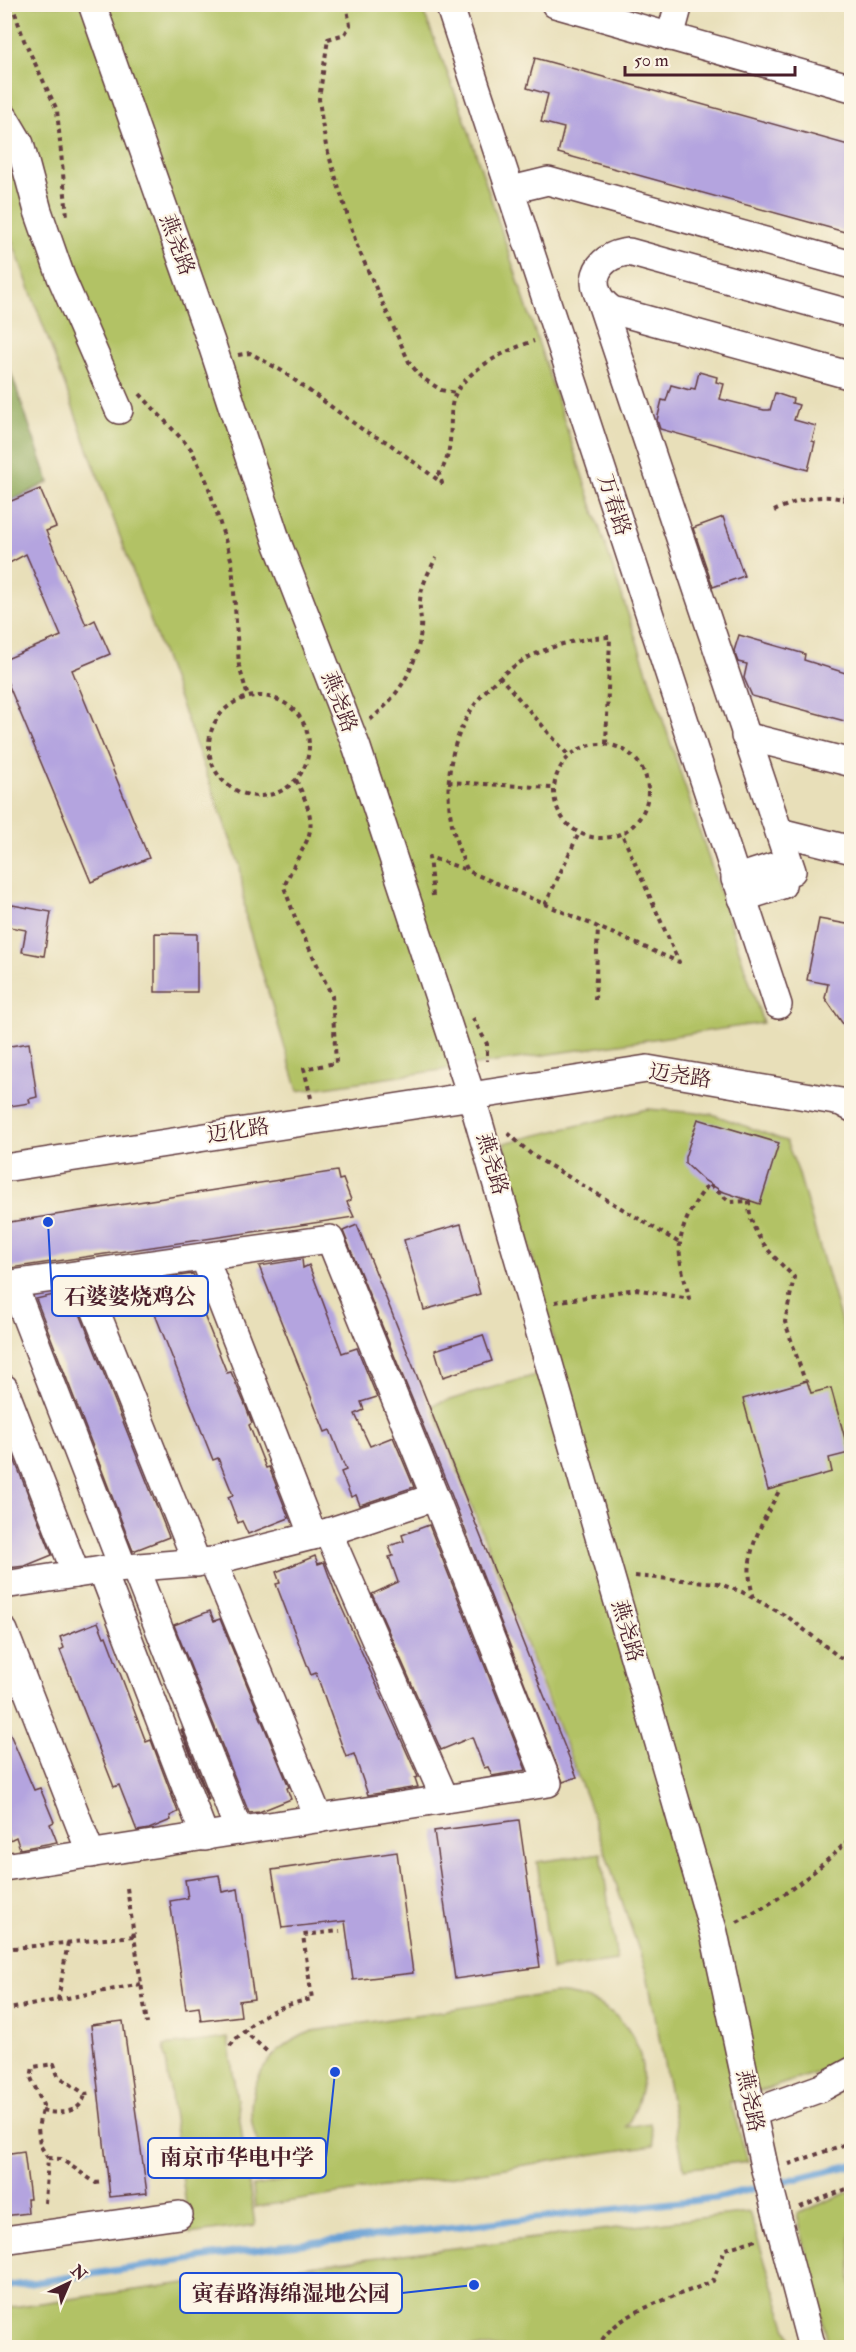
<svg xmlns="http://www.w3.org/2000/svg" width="856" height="2352" font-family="'IM FELL Double Pica','Noto Serif SC',serif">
	<rect width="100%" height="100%" fill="#fcf5e5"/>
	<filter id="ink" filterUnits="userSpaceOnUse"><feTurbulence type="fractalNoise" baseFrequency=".0167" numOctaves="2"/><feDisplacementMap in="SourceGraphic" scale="12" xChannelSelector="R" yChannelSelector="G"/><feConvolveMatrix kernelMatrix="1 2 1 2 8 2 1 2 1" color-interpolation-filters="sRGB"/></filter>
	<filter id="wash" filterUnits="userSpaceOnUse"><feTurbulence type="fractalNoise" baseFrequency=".008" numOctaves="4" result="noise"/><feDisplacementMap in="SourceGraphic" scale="24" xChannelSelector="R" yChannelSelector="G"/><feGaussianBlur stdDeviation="1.35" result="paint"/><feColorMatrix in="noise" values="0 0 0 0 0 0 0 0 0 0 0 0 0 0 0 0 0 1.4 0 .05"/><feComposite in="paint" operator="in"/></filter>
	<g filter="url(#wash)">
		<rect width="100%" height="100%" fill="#e8dfb9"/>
		<g fill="#b2c265" stroke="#7e7048" stroke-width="1.5">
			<polygon points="5,5 421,5 462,111 763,1023 298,1091 246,919 240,866 5,221"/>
			<polygon points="647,1109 712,1114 786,1141 798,1171 851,1356 852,2052 816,2073 730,2101 748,2161 684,2169 647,1974 588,1802 432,1405 560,1368 504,1143"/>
			<polygon points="601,1853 617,1961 552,1970 537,1862"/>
			<path d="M555 1993C629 1997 666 2064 626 2127L650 2123 654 2145 255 2207 253 2186 288 2180C229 2134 243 2056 313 2031Z"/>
			<polygon points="228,2038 255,2225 190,2234 164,2046"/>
			<polygon points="851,2191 851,2347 829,2347 797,2214"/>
			<polygon points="749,2212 793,2347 5,2347 5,2308 346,2261"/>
		</g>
		<polygon fill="#8da85a" stroke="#6c6442" stroke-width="1.5" points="4,353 49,482 5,504 4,504"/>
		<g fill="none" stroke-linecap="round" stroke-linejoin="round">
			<g stroke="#659fd5" stroke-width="7">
				<polyline points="774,2184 852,2165"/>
				<polyline points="4,2287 274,2247 716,2198 763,2186"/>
			</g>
		</g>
		<g id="blocks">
			<g fill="#b4a4df">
				<polygon points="535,58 852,146 852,234 558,153 564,128 541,122 548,94 527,88"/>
				<polygon points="699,372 717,377 716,382 724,384 720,399 764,410 770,410 775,393 793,399 792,403 799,405 794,420 816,426 812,441 815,442 808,470 660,429 657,420 662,400 666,401 671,385 690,390 691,388 695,389"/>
				<polygon points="40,489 56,527 46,531 86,625 95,620 110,654 72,670 149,858 91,882 4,674 4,660 61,636 26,554 4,566 4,504"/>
				<polygon points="723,517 744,576 713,587 693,528"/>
				<polygon points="739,635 805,654 804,660 852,675 852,723 752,696 744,678 747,664 738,662 734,651"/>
				<polygon points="7,904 51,912 44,956 22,952 26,930 4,926"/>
				<polygon points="819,919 852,925 852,1037 825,998 828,984 807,980"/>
				<polygon points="155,933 197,934 197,992 155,992"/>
				<polygon points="29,1043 37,1097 29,1099 30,1103 4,1107 4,1047"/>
				<polygon points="698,1119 779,1143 760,1204 721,1191 702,1179 685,1163 685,1157"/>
				<polygon points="337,1171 339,1180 343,1179 351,1200 347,1202 354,1217 4,1269 4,1223"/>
				<polygon points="461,1224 480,1294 424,1310 404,1240"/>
				<polygon points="357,1225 533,1668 577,1777 563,1782 450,1491 343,1231"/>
				<polygon points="302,1259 303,1268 309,1265 342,1353 357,1348 377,1397 361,1402 364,1410 355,1414 370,1446 393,1437 414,1487 360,1505 356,1495 351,1497 341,1472 346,1470 330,1430 325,1432 259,1266"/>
				<polygon points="193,1274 201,1293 196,1295 227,1373 231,1372 246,1407 252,1423 249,1425 266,1468 269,1467 289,1518 248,1534 242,1521 238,1523 228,1497 233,1495 218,1458 213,1460 143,1284 153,1280"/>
				<polygon points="71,1291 169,1537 133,1551 36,1299"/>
				<polygon points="483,1335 492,1361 443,1377 435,1350"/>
				<polygon points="807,1381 811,1393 831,1388 849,1453 829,1458 832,1472 768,1490 743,1399"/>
				<polygon points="4,1433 52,1555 25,1566 8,1568 4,1560"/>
				<polygon points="429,1525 526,1770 492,1776 488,1767 484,1768 472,1737 441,1750 372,1594 398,1582 389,1557 393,1556 389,1546 404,1541 402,1535"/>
				<polygon points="315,1556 318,1564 324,1562 336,1595 418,1777 415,1778 418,1787 368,1795 354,1754 346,1757 316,1673 311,1675 276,1584 280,1583 276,1572"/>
				<polygon points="210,1611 214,1621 220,1619 289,1787 287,1788 291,1799 259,1812 249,1813 174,1625"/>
				<polygon points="98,1622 104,1637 106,1636 146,1742 151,1740 178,1812 170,1816 171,1820 149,1829 137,1831 119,1785 114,1787 60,1650 64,1648 60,1637"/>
				<polygon points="4,1720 34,1790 40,1788 54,1822 50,1824 57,1842 20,1849 16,1837 10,1840 4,1826"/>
				<polygon points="182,1729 209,1799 208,1800 181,1730"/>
				<polygon points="519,1820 540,1967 455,1979 434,1831"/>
				<polygon points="397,1852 413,1973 353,1980 345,1921 282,1928 272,1870"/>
				<polygon points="219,1875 222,1892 238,1889 254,1999 239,2001 241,2016 201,2021 199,2007 186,2009 170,1901 188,1898 185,1880"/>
				<polygon points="123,2021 147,2193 110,2197 91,2025"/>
				<polygon points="24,2151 30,2199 27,2199 28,2213 4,2216 4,2154"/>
			</g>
		</g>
	</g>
	<g filter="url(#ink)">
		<use href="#blocks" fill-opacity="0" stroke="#623c40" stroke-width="1.5"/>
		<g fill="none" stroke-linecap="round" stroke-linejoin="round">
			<g stroke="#623c40" stroke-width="30">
				<g id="minor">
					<polyline points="92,4 211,342 277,542 357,748 471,1095 714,1933 764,2166 812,2348"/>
					<polyline points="449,4 778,1005"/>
					<polyline points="555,4 852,88"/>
					<polyline points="670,37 679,4"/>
					<polyline points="4,117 20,144 38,211 61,277 119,410"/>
					<polyline points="511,190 548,181 852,265"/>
					<polyline points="599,297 792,871 784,873 775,866 735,879"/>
					<path d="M852 314 629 252C593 255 583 290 612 310L852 376"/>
					<polyline points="745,736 852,763"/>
					<polyline points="780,832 852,850"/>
					<polyline points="742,898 782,885 784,873"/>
					<polyline points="4,1168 647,1069 841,1102 852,1108"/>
					<polyline points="204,1257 313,1536"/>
					<polyline points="81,1274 197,1563"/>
					<polyline points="13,1284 123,1568"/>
					<polyline points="4,1285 330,1239 435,1497"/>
					<polyline points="4,1388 76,1574"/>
					<polyline points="328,1532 445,1799"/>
					<polyline points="213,1561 319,1819"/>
					<polyline points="135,1568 239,1831"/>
					<polyline points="102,1570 205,1837"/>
					<polyline points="4,1585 102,1570 213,1561 328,1532 435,1497 548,1783 4,1867"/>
					<polyline points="4,1631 91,1854"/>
					<polyline points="752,2113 821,2088 852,2071"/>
					<polyline points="4,2240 179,2215"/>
				</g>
			</g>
			<g stroke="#623c40" stroke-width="4" stroke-dasharray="4.5 4.5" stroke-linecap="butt">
				<polyline points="12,4 24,40 57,110 67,216"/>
				<polyline points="346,4 350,25 345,34 328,39 319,99 322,122 326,146 357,246 409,362 421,377 441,390 455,393"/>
				<path d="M238 355 250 353 282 371 366 432 387 442 442 483 439 474C454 453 449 430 452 405 457 373 506 350 534 341"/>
				<polyline points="140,394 191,449 207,482 232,562 239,666 248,697"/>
				<polyline points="844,499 852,471"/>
				<path d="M774 511C797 500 827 490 852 503"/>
				<polyline points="499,676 569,756"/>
				<circle cx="259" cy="746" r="50"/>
				<path d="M370 720C398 697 418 666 421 629 422 620 419 610 420 601 421 586 429 571 436 558"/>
				<circle cx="601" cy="791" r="47"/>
				<path d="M606 744 610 637C482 641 412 755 468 871L679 962 622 834"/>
				<path d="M296 780C325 837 305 835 284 887L296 920 332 996 336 1063 304 1069 311 1098"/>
				<polyline points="448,782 553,788"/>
				<polyline points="433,896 429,857 467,870"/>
				<polyline points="545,905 579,833"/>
				<polyline points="595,1000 598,927"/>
				<polyline points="473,1018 487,1044 487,1061"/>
				<polyline points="508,1133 532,1155 681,1244"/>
				<path d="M555 1302 636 1289 689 1299C687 1285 681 1271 680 1257 677 1231 693 1203 709 1184L730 1202 749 1201C748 1233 772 1255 794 1277L785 1322 805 1381"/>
				<polyline points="635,1576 717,1583 742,1592 788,1617 852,1667"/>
				<path d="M754 1598C740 1556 761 1526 780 1489"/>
				<polyline points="127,1888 147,2024"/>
				<path d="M737 1922C780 1900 818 1872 852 1836"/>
				<polyline points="4,1949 134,1936"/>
				<polyline points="4,1993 9,2009"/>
				<polyline points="58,2000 68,1942"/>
				<polyline points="4,2010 141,1984"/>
				<polyline points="243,2030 270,2054"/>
				<path d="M230 2046C255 2016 274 2007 312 1999L303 1935 340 1931"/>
				<path d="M42 2111C58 2114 82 2114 85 2094"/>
				<polyline points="48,2158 61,2159 96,2183 103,2182"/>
				<polyline points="789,2164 852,2142"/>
				<polyline points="45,2203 48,2158 40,2145 38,2128 43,2105 31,2078 33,2067 54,2064 58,2076 85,2094 92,2093"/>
				<polyline points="800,2207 852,2187"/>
				<path d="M598 2348C612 2311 679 2297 713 2281L725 2249 759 2239"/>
			</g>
			<use href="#minor" stroke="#fff" stroke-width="27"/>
		</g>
	</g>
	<g text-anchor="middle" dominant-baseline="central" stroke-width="4.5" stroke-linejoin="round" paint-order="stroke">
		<g font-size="21" fill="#4a1f2b" stroke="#fcf5e5">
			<text transform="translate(177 245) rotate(70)">燕尧路</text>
			<text transform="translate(614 505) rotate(72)">万春路</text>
			<text transform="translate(339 702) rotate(69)">燕尧路</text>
			<text transform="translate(680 1076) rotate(8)">迈尧路</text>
			<text transform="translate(238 1131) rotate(-9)">迈化路</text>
			<text transform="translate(492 1164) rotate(74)">燕尧路</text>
			<text transform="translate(627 1631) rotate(74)">燕尧路</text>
			<text transform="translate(750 2101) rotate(78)">燕尧路</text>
		</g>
	</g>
	<path fill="none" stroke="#1d4ed8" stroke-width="2" d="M48 1222L52 1296M335 2072L326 2158M474 2285L402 2293"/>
	<g fill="#1d4ed8" stroke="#fcf5e5" stroke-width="2">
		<circle cx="48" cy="1222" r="6"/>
		<circle cx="335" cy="2072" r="6"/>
		<circle cx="474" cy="2285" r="6"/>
	</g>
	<g fill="#fcf5e5" stroke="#1d4ed8" stroke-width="2">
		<rect x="52" y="1276" width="156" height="40" rx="6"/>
		<rect x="148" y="2138" width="178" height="40" rx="6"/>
		<rect x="180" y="2273" width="222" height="40" rx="6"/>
	</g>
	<g font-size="22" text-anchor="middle" font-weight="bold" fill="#4a1f2b">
		<text x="130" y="1304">石婆婆烧鸡公</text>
		<text x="237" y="2165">南京市华电中学</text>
		<text x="291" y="2301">寅春路海绵湿地公园</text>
	</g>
	<rect width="856" height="2352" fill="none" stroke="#fcf5e5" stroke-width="24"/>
	<g transform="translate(69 2283) rotate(44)" stroke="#fcf5e5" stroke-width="4.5" paint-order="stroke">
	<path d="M0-4.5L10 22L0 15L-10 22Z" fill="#4a1f2b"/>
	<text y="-9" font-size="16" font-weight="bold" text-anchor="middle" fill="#4a1f2b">N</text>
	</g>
	<path d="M625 66v9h170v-9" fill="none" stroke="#4a1f2b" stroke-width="3"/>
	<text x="634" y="66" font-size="18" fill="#4a1f2b" stroke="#fcf5e5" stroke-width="4.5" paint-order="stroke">50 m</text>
</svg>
